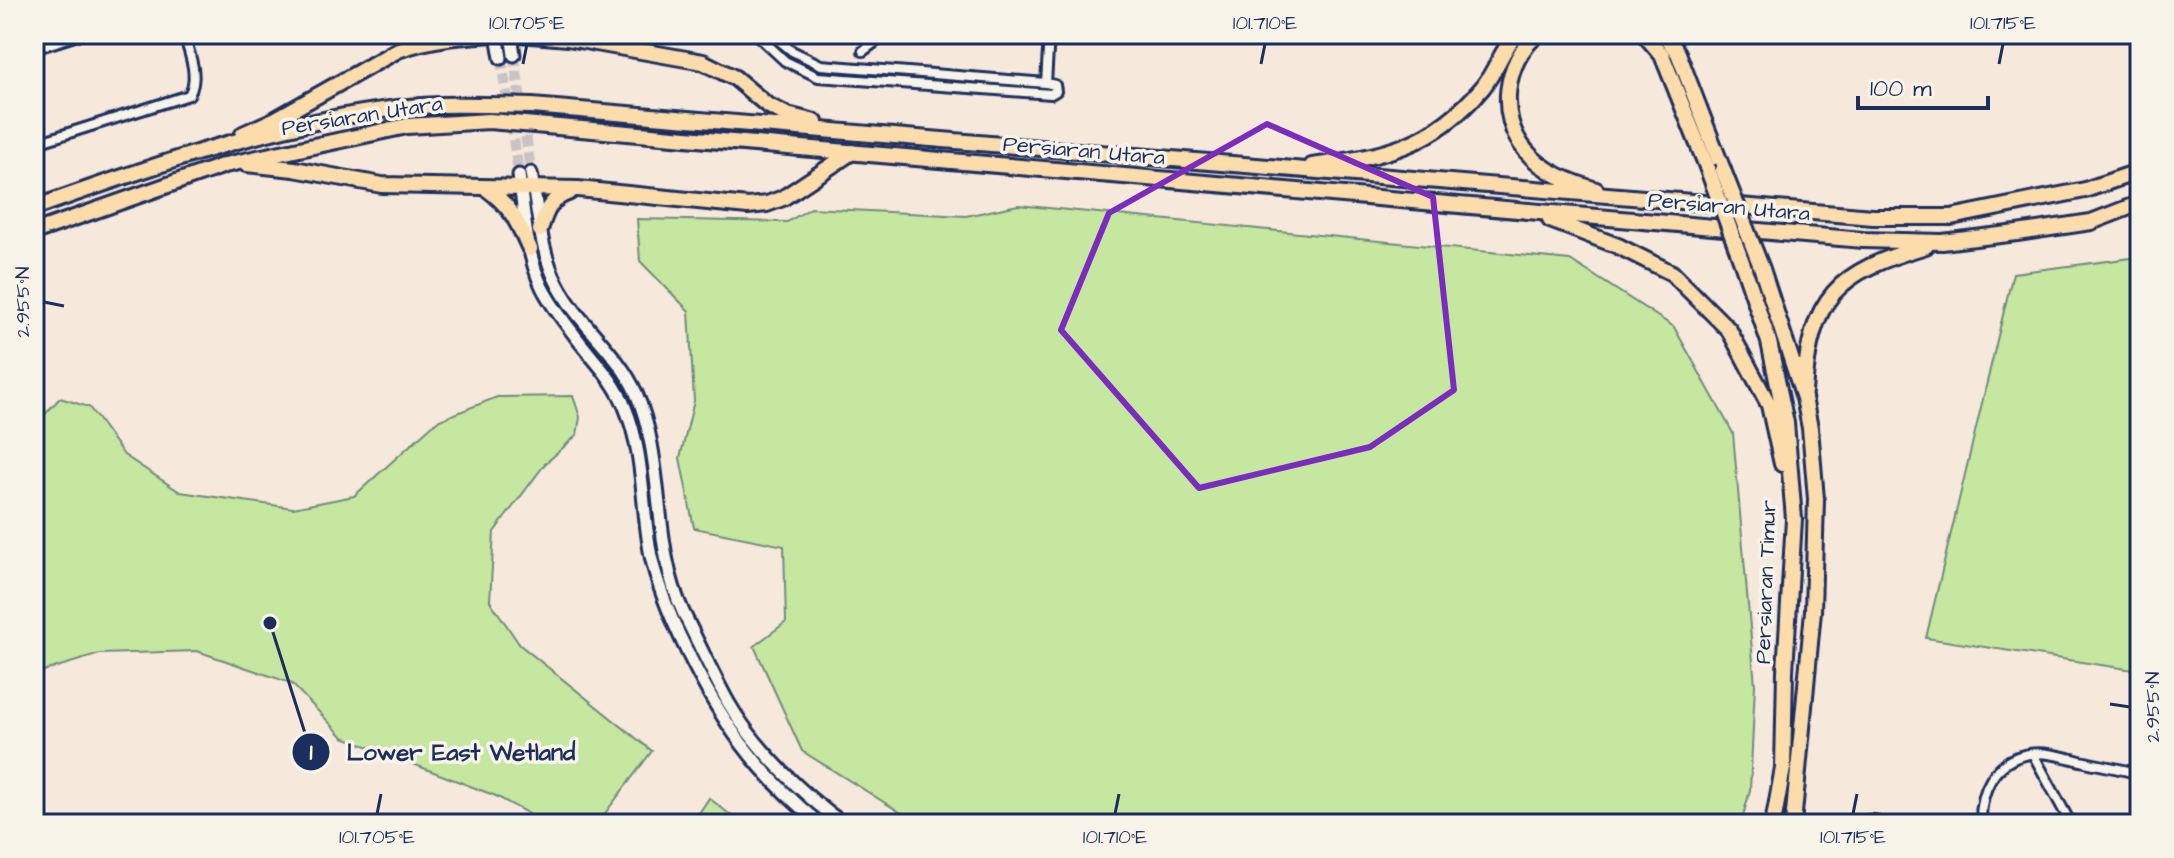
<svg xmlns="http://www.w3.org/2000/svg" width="2174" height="858" font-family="'Architects Daughter',sans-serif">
	<rect width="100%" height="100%" fill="#f7e8dc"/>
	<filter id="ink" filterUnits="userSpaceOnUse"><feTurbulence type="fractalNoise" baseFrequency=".0125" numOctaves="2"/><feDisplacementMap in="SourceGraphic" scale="16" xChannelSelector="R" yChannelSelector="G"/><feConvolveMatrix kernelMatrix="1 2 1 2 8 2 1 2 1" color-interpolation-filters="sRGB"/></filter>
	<g filter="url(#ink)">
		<g fill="#c6e79f" stroke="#708b7e" stroke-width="2">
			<polygon points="1018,205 1570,260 1674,327 1733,433 1755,685 1750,790 1741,824 919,824 802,751 754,646 786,622 784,546 694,528 680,458 694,401 689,311 640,261 637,219 787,222 811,208 966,216"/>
			<polygon points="2140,257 2140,671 1926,638 2013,273"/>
			<polygon points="573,396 580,417 577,435 545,464 494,532 490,601 520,645 652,751 597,824 547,824 496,796 343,737 291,683 197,651 100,654 34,674 34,426 60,398 89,407 124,455 180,492 293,508 354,496 437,421 497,397"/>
			<polygon points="709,798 742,824 692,824"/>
		</g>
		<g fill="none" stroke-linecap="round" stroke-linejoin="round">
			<g stroke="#cbc3c3" stroke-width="11" stroke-dasharray="11 5.5" stroke-linecap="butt">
				<polyline points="514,55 531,173"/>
				<polyline points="501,58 519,175"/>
			</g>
			<g stroke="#1b2f5e" stroke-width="14">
				<g id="minor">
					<polyline points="756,34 785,61 818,77 1051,94 1056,91 1055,85 1046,83 821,65 792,51 771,34"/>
					<polyline points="34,49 81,34"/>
					<polyline points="863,51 886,34"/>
					<polyline points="1046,83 1049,34"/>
					<path d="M34 144 189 95C200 76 189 54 184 34"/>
					<polyline points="2033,754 2071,824"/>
					<polyline points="1866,824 1868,820 1875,820"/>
					<path d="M1981 824C1980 792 1993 760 2029 754 2047 751 2067 758 2085 762 2103 766 2122 769 2140 774"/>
				</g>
			</g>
			<g stroke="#1b2f5e" stroke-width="17">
				<g id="tertiary">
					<polyline points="497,34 501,58"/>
					<polyline points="511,34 514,55"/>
					<path d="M531 173C538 210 540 252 558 285 579 325 618 352 636 393 666 462 651 543 683 612 698 642 712 673 728 702 753 746 802 795 844 824"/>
					<path d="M519 175C524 211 526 253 542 287 550 303 562 319 573 333 591 358 613 377 625 407 645 455 641 506 651 556 658 588 671 618 685 647 721 722 755 771 820 824"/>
				</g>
			</g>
			<g stroke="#1b2f5e" stroke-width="20">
				<g id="primary">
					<polyline points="519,34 568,38 703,62 735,78 767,105 787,115 815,122"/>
					<path d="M1538 34C1504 61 1497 117 1526 151 1543 172 1571 182 1596 190"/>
					<polyline points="1644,34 1662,55 1707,167"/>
					<polyline points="1664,34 1678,53 1723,170"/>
					<path d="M243 134 274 120 398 50C430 38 461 36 495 34"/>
					<polyline points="246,164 294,169 382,185 578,189 748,206 767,204 783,198 852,152"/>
					<path d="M1312 166C1385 156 1433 147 1483 87 1496 70 1502 50 1516 34"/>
					<path d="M486 188C512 207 517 221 530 249"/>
					<path d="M34 208C152 166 273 123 398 108 442 103 487 105 532 106L1873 217H1951L2085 190 2140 171"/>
					<polyline points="1550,220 1618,246 1672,273 1729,330 1769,405 1782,464"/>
					<path d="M540 230C546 210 550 199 570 192"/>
					<polyline points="34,232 225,165 407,126 489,121 1863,240 1942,242 2017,233 2091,222 2140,203"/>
					<polyline points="1744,268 1769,342 1786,423 1794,519 1785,671 1783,768 1773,824"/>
					<polyline points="1762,269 1804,398 1810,428 1816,499 1813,611 1793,824"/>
					<path d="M1804 392C1810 296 1837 272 1926 246"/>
				</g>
			</g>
			<use href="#minor" stroke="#f7f3e8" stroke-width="8"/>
			<use href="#tertiary" stroke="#f7f3e8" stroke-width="11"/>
			<use href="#primary" stroke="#fddcac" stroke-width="14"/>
			<g stroke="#1b2f5e" stroke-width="20" stroke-linecap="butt">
				<g id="primary-bridge">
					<polyline points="1707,167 1744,268"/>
					<polyline points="1723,170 1762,269"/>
				</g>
			</g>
			<use href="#primary-bridge" stroke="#fddcac" stroke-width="14"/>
		</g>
	</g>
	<path fill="none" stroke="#7b2cbf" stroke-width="6" stroke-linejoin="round" d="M1267 124 1433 197 1454 390 1370 447 1199 488 1061 330 1109 213Z"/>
	<path fill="none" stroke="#1b2f5e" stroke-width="3" d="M523 64 527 44M1261 64 1265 44M1999 64 2003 44M44 302 64 306M2110 704 2130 707M377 814 381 794M1115 814 1119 794M1853 814 1857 794"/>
	<g text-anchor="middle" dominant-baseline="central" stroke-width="7" stroke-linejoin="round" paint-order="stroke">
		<g font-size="22" fill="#1b2f5e" stroke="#f7f3e8">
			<text transform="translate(362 116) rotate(-9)">Persiaran Utara</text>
			<text transform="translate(1084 151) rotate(5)">Persiaran Utara</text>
			<text transform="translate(1729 207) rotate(5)">Persiaran Utara</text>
			<text transform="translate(1766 582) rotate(-88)">Persiaran Timur</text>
		</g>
	</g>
	<path fill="none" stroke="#1b2f5e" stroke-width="3" d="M270 623L311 752"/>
	<g fill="#1b2f5e" stroke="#f7f3e8" stroke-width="3">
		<circle cx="270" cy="623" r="8"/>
		<circle cx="311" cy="752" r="20"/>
	</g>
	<g font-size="24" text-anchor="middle" font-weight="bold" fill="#fff">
		<text x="311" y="760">1</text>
	</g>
	<g font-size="24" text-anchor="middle" font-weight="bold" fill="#1b2f5e" stroke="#f7f3e8" stroke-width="7" stroke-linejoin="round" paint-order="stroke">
		<text x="461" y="760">Lower East Wetland</text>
	</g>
	<rect width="2174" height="858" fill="none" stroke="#f7f3e8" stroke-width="88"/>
	<path d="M1858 96v12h130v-12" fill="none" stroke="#1b2f5e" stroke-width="4"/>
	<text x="1870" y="96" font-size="24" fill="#1b2f5e" stroke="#f7f3e8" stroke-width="6" paint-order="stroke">100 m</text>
	<rect x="44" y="44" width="2086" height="770" fill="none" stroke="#1b2f5e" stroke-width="3"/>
	<g font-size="20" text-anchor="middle" fill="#1b2f5e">
		<text x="527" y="29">101.705°E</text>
		<text x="1265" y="29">101.710°E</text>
		<text x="2003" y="29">101.715°E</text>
		<text transform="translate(22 302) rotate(-90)" y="7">2.955°N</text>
		<text transform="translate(2152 707) rotate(-90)" y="7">2.955°N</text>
		<text x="377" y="843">101.705°E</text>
		<text x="1115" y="843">101.710°E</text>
		<text x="1853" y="843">101.715°E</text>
	</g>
</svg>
